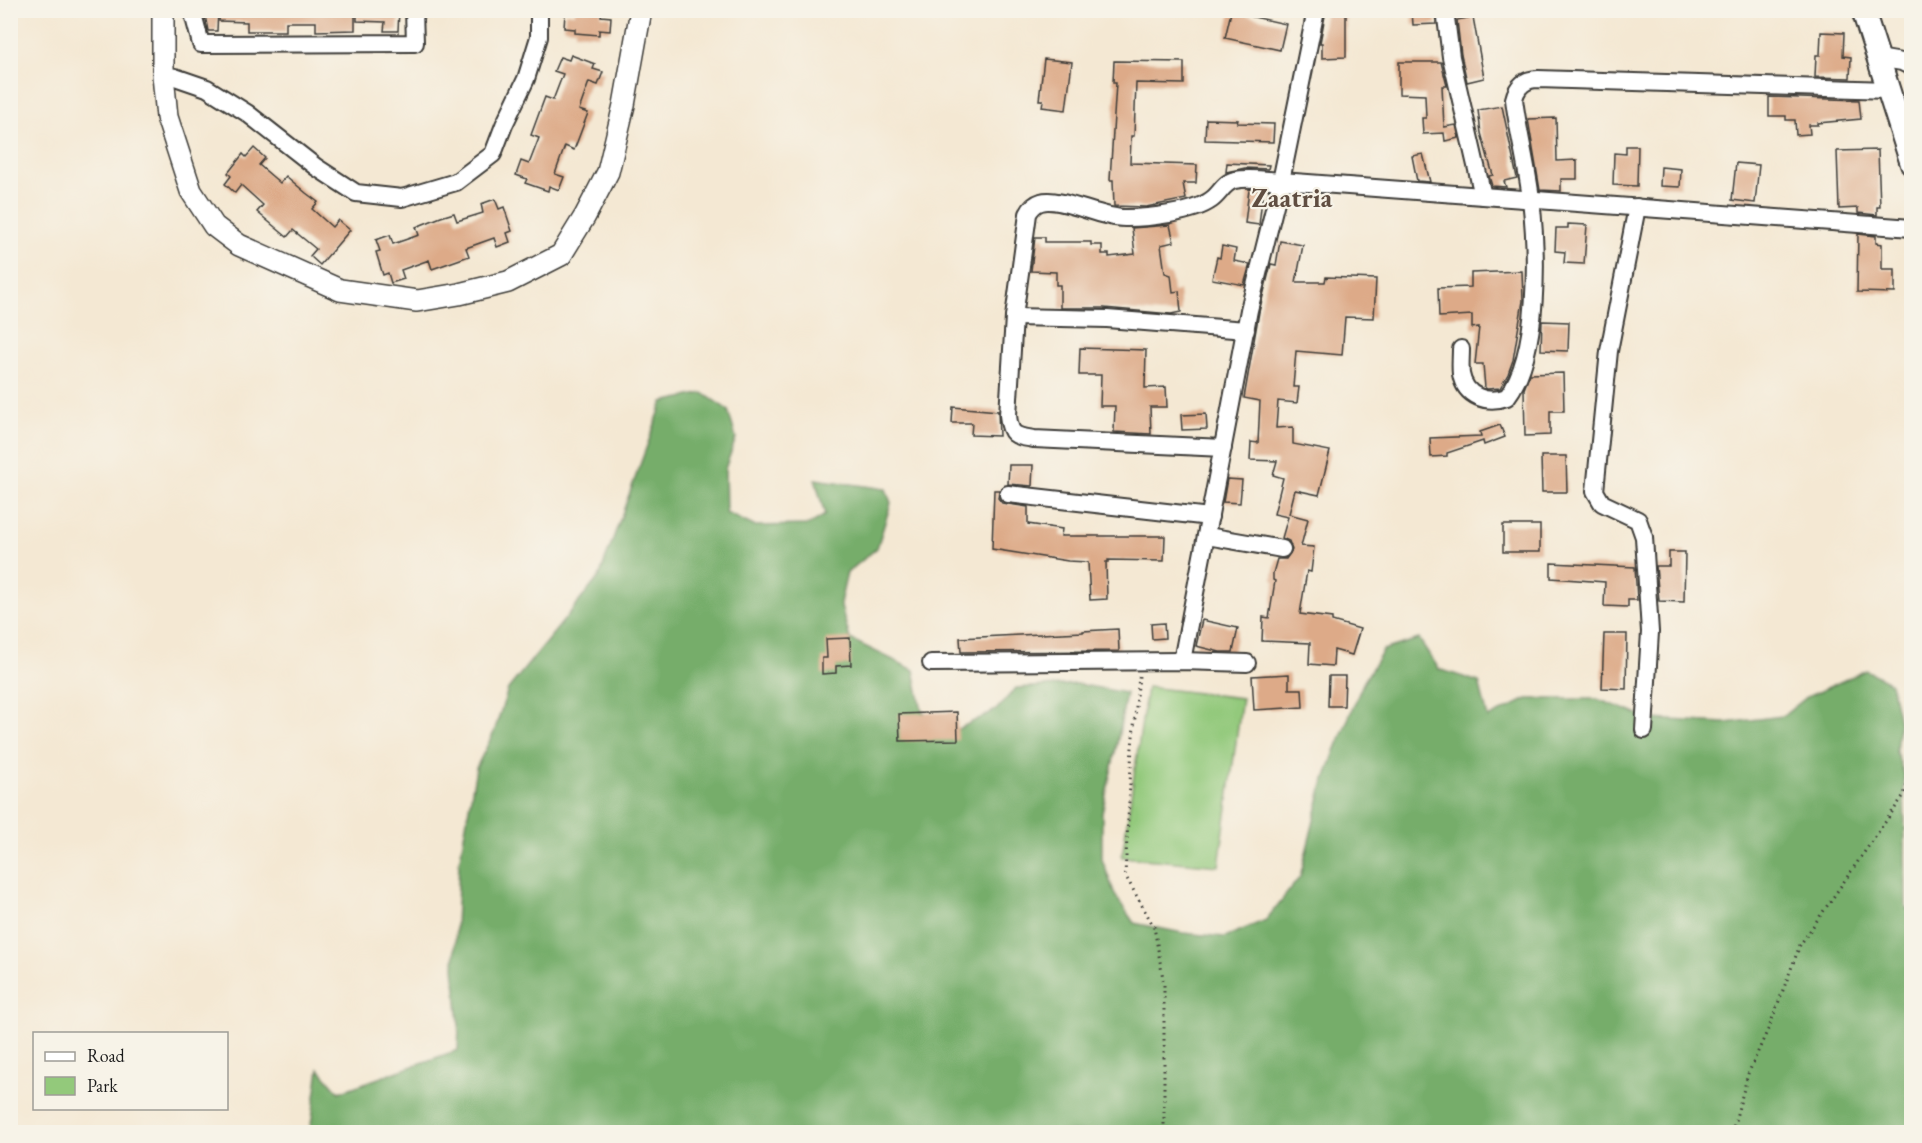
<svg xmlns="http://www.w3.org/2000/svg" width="1922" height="1143" font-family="'EB Garamond',serif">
	<rect width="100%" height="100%" fill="#f7f3e8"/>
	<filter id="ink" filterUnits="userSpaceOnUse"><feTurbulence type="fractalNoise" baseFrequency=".0167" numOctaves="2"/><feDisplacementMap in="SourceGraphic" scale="12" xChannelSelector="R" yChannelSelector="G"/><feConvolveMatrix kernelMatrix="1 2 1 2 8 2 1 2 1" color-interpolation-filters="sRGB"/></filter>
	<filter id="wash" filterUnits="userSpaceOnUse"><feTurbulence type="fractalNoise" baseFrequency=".008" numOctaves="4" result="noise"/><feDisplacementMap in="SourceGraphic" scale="24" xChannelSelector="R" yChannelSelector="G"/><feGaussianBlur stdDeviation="1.35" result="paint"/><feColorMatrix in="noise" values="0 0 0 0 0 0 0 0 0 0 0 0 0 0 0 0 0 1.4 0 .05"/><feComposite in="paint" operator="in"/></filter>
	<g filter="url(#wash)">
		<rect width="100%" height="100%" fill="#f4e8d3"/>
		<polygon fill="#93c97b" stroke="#58724c" stroke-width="1.5" points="1147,687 1242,698 1219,866 1122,857"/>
		<polygon fill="#76ad6b" stroke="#496444" stroke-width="1.5" points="703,393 728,410 736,438 725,469 726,513 754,526 809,525 825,515 815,479 886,489 891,503 877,548 847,573 840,603 850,639 914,670 922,711 952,732 996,710 1016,688 1078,684 1126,693 1118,739 1102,813 1102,859 1115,895 1134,923 1183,933 1225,937 1266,920 1300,877 1322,788 1335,751 1363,683 1383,650 1419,639 1439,669 1479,682 1488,718 1527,699 1597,699 1651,719 1725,723 1783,716 1807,697 1866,670 1891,683 1899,722 1896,752 1904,774 1906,909 1912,907 1911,1132 310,1132 319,1069 339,1092 458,1050 459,1026 454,967 459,864 476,768 494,732 508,689 599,577 663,402"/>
		<g id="blocks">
			<g fill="#da8">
				<polygon points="204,10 218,10 217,31 208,31"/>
				<polygon points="220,10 355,10 355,30 316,31 316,22 286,22 286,31 247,31 247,22 219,21"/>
				<polygon points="357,10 399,10 398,31 384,31 385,22 357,21"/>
				<polygon points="575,10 602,10 601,16 611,17 610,31 599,30 599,35 575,33 575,29 564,28 565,13 575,14"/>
				<polygon points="1326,10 1346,10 1346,57 1322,58 1322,43 1320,43"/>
				<polygon points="1412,10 1435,10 1436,24 1413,25"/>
				<polygon points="1231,12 1286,24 1280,50 1225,38"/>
				<polygon points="1473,17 1484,78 1467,82 1461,55 1457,20"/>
				<polygon points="1821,32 1844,33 1843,56 1851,57 1850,78 1815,77 1816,55 1820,55"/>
				<polygon points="571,55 595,64 593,69 603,72 598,85 589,82 579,110 588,113 574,150 565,146 555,174 564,177 559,190 549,186 548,191 525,183 527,179 516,175 521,161 529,164 539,138 531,135 545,97 553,100 563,74 554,71 560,57 569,60"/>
				<polygon points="1044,59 1072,62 1066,110 1042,107 1043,100 1039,100"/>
				<polygon points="1114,61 1184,62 1184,84 1136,83 1134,136 1131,136 1130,163 1197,165 1196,183 1183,183 1186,199 1146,207 1114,206 1113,180 1110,180 1116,83 1113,83"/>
				<polygon points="1399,62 1441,62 1447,86 1442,86 1444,127 1456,125 1459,138 1445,141 1444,133 1423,134 1422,118 1426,118 1425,95 1399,94"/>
				<polygon points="1769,97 1859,100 1861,119 1818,123 1818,125 1809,125 1810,134 1796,135 1795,120 1786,120 1786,116 1769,116"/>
				<polygon points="1502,106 1517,178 1504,181 1506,187 1492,186 1489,176 1493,175 1481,133 1478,110"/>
				<polygon points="1556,118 1557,161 1577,160 1577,179 1561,179 1561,191 1540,190 1528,119"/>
				<polygon points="1206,119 1238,120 1237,123 1274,124 1273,142 1205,140"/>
				<polygon points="1626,146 1638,146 1637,186 1613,185 1614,153 1626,154"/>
				<polygon points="254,148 265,158 259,165 280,183 286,176 306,193 318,202 312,209 332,227 338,220 350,230 320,265 310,256 316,249 293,230 287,237 257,212 263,205 241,185 235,193 225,184 231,176 228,173 243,154 246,157"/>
				<polygon points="1878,150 1880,207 1877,207 1877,215 1858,213 1858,208 1839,209 1837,151"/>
				<polygon points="1423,154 1430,182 1417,181 1412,156"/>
				<polygon points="1227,163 1269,165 1268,169 1245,168 1226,172"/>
				<polygon points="1736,163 1759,165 1755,203 1732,200"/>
				<polygon points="1661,167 1681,169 1680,187 1660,186"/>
				<polygon points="1249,189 1263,190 1259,225 1245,223"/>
				<polygon points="495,199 499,209 504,207 512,231 507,233 510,242 497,247 494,238 466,248 469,256 432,269 429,260 401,270 404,279 391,283 388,273 383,275 376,252 380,251 376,240 390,235 393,244 419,235 416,227 441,217 454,213 457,221 483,213 481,204"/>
				<polygon points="1568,224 1587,225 1584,264 1564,263 1565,252 1555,251 1556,228 1568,228"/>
				<polygon points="1170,225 1174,242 1161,245 1165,273 1171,275 1173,292 1179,291 1181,312 1171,314 1104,308 1060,308 1060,285 1056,285 1056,272 1031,271 1035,237 1045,237 1045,242 1091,242 1091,245 1102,245 1102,254 1109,254 1109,257 1135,254 1132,228"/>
				<polygon points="1858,234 1876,236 1876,243 1882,244 1882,269 1895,269 1895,293 1857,292"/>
				<polygon points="1280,241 1303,245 1296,282 1325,282 1326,277 1376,279 1374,318 1345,317 1342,355 1296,351 1293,387 1299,387 1297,403 1278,401 1276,428 1293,427 1293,444 1330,451 1319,495 1295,490 1289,514 1308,519 1301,546 1314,547 1311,572 1307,571 1300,614 1332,618 1332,621 1360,629 1352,655 1334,650 1333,666 1309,664 1310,643 1262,641 1263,617 1269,618 1275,581 1273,580 1273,573 1277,559 1286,559 1292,550 1289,541 1282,538 1288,517 1274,514 1283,478 1273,475 1277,461 1250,460 1251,442 1258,443 1260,401 1244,398 1259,312 1271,264 1276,265"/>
				<polygon points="1222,246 1236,249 1234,261 1250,264 1244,285 1212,279 1217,257 1220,258"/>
				<polygon points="1522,271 1523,301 1513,360 1508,374 1500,388 1487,389 1485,388 1483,364 1475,364 1479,327 1472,328 1472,315 1439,317 1438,288 1471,287 1471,273"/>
				<polygon points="1542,321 1569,322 1568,351 1541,350"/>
				<polygon points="1080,348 1146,350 1145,388 1166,387 1167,407 1150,407 1151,434 1114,432 1115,406 1100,406 1101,375 1079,375"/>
				<polygon points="1563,373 1564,411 1550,411 1550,435 1525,436 1524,389 1530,374"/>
				<polygon points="953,407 998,411 999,436 971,435 972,423 952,423"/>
				<polygon points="1206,414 1207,429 1182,430 1181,415"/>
				<polygon points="1500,425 1505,437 1484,445 1483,441 1447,453 1447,456 1431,457 1430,438 1481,436 1480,432"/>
				<polygon points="1541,456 1566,456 1567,492 1542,492"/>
				<polygon points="1009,465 1033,465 1032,486 1008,484"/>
				<polygon points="1227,479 1242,480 1240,503 1223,502"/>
				<polygon points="994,490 999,490 998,498 1002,503 1028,507 1028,524 1062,529 1061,536 1165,536 1164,561 1108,560 1108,562 1106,562 1107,599 1090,600 1088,562 1068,561 992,549"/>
				<rect x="1503" y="525" width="37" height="27"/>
				<polygon points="1669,552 1685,552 1684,602 1659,601 1656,566 1669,566"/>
				<polygon points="1551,563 1635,567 1637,600 1628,600 1628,607 1604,606 1605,582 1551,578"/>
				<polygon points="1202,620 1238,628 1233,652 1220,652 1196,646"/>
				<polygon points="1164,623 1165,638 1152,639 1151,624"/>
				<polygon points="1118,629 1119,651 961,652 960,638 1083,632 1083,631"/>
				<polygon points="1604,634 1627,634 1626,689 1602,688"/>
				<polygon points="850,638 851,665 836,666 836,673 822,674 822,658 827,658 826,639"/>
				<polygon points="1289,674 1289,689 1302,689 1303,707 1254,710 1252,676"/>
				<polygon points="1329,676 1345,676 1344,706 1328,706"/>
				<polygon points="957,712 958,740 900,741 899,714"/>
			</g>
		</g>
	</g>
	<g filter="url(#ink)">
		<use href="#blocks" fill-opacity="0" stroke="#3c3b37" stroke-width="1.5"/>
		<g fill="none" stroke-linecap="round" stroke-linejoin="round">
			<g stroke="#3c3b37" stroke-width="20">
				<g id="minor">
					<polyline points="192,10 201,44 415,43 414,10"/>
					<polyline points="1445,10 1451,57 1483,196"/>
					<polyline points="1878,58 1902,62 1912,67"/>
					<polyline points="163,75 175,77 207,88 247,113 316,167 356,193 402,198 456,182 493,154 504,125 526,79 539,37 539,10"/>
					<polyline points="1637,207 1609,351 1595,491 1602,503 1638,520 1644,537 1650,632 1644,730"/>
					<polyline points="1014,317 1107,319 1246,330"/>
					<path d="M1461 349C1461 357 1460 366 1461 374 1465 397 1487 404 1507 397 1540 354 1537 252 1531 199 1527 165 1518 132 1514 99 1517 86 1525 79 1538 79L1888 90"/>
					<path d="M1223 448 1034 439C1015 436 1010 436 1008 415L1014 317 1028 214C1031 208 1034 204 1041 202 1060 196 1102 219 1126 218 1149 218 1193 213 1211 200 1220 194 1224 182 1235 180 1249 177 1267 180 1281 181L1912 228"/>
					<polyline points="1008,494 1210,517"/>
					<polyline points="1207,536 1282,549"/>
					<polyline points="1182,661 1249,310 1281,181 1316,10"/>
					<polyline points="931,663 1182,661 1247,663"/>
				</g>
			</g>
			<g stroke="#3c3b37" stroke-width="24">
				<polyline id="tertiary" points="163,10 163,75 167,117 191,191 214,226 239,245 340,290 417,301 459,294 508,282 561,255 585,216 608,172 624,105 641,10"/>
			</g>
			<g stroke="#3c3b37" stroke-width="26">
				<polyline id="secondary" points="1863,10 1912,164"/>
			</g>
			<g stroke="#3c3b37" stroke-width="3" stroke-dasharray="1.5 4.5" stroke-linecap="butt">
				<polyline points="1139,676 1132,747 1125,875 1154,927 1164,984 1164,1132"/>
				<polyline points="1732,1132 1748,1074 1770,1025 1800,945 1904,795 1912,769"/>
			</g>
			<use href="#minor" stroke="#fff" stroke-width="16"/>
			<use href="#tertiary" stroke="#fff" stroke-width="21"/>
			<use href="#secondary" stroke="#fff" stroke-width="22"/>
		</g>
	</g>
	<g text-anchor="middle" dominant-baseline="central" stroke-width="4.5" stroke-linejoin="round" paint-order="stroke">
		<g font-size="27" font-weight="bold" fill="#604e42" stroke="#f7f3e8">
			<text x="1292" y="197">Zaatria</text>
		</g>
	</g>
	<rect width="1922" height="1143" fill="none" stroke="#f7f3e8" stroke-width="36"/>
	<rect x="33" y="1032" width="195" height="78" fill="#f7f3e8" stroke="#9f9d96" stroke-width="1.5"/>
	<rect x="45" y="1052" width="30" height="9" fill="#ffffff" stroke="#9f9d96" stroke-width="1.5"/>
	<text x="87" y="1062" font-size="18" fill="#1c1c1c">Road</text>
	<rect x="45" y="1077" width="30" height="18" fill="#93c97b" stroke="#9f9d96" stroke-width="1.5"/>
	<text x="87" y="1092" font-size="18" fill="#1c1c1c">Park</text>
</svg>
